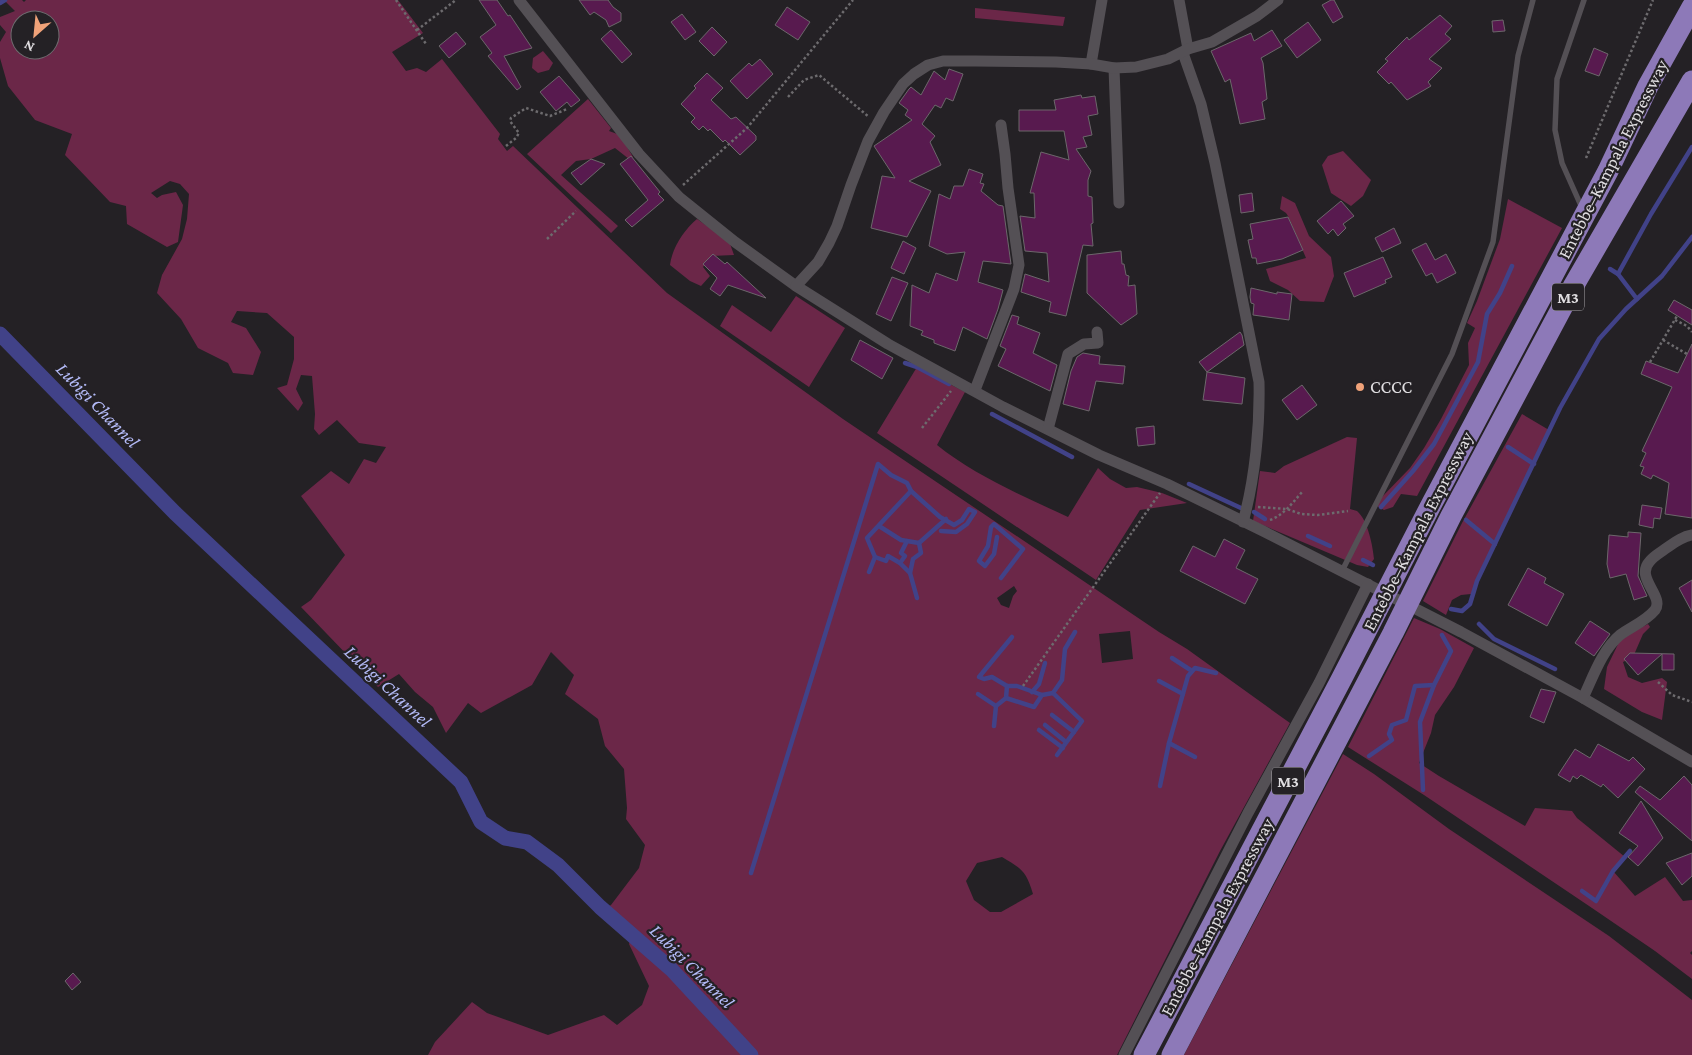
<svg xmlns="http://www.w3.org/2000/svg" width="1692" height="1055" font-family="'Crimson Pro',serif">
	<rect width="100%" height="100%" fill="#242125"/>
	<g fill="#6b2748" fill-rule="evenodd">
		<path d="M0 0H22L24 2 26 0H398L423 33 392 52 406 71 417 68 426 72 442 59 500 134 498 139 507 151 513 146 667 293 843 419 1159 632 1187 649 1290 723 1220 851 1117 1055H428L435 1042 472 1002 487 1013 548 1035 604 1015 617 1025 642 1005 649 986 629 944 632 935 602 910 611 905 639 868 645 845 626 819 627 808 624 769 605 746 598 719 565 694 574 675 551 652 532 685 481 713 468 703 446 733 433 707 415 692 399 674 378 687 301 607 311 600 345 555 301 496 331 471 349 484 364 459 376 463 386 447 359 443 337 420 319 435 314 429 315 414 312 376 301 375 296 389 303 403 298 411 277 388 287 385 294 359V337L267 313 237 311 231 322 246 328 261 352 253 375 233 373 228 363 198 348 181 319 157 293 162 275 182 239 187 219 189 194 180 184 170 181 151 193 157 198 162 195 176 192 183 205 178 242 167 247 127 224 126 206 110 202 65 155 72 134 35 120 8 86 0 58V42L6 32 0 25V17L15 11 5 1 0 3ZM20 20H50V50H20ZM1014 586 1017 591 1013 596 1009 608 1001 605 997 598ZM1130 631 1133 659 1102 663 1099 634ZM1002 857C1022 869 1026 871 1033 894L1001 912H990L974 900 966 881 977 863Z"/>
		<polygon points="975,8 1065,17 1063,26 975,18"/>
		<polygon points="543,51 553,63 549,70 538,73 532,68 533,58"/>
		<polygon points="588,99 611,128 609,131 620,135 633,157 629,159 615,148 591,159 576,161 561,175 618,226 611,233 527,154"/>
		<polygon points="1343,151 1371,180 1363,196 1351,206 1331,193 1322,165 1328,156"/>
		<polygon points="1282,196 1295,203 1309,236 1331,257 1334,276 1324,302 1300,301 1288,290 1270,281 1266,269 1306,258 1288,216 1286,213 1280,209"/>
		<polygon points="1508,199 1562,228 1417,496 1401,494 1393,507 1384,510 1377,506 1379,500 1410,468 1424,448 1441,419 1469,365 1468,343 1475,328 1467,323 1477,301 1500,239"/>
		<path d="M697 219 729 241 734 255 711 256 703 267 710 276 701 286 690 281 670 265C672 248 684 230 697 219Z"/>
		<polygon points="796,296 845,328 809,387 720,326 732,305 771,332"/>
		<path d="M917 367 965 392 937 445C974 475 1025 497 1068 517L1098 468 1110 479 1126 488 1137 487 1162 493 1187 503 1140 510 1096 580 877 433Z"/>
		<polygon points="1522,414 1549,430 1471,594 1461,595 1452,600 1446,615 1423,601 1462,523"/>
		<path d="M1347 437 1357 438 1350 509C1352 510 1355 510 1357 511 1368 520 1373 547 1374 559L1368 567 1357 565 1253 521 1260 471 1275 473 1284 466Z"/>
		<polygon points="1414,618 1440,629 1474,648 1454,687 1435,715 1431,733 1419,763 1439,776 1525,826 1535,808 1572,811 1577,818 1625,857 1613,871 1635,896 1665,877 1683,901 1692,900 1692,951 1690,953 1692,955 1692,979 1655,951 1592,908 1424,795 1348,747"/>
		<polygon points="1648,624 1650,627 1643,634 1633,657 1623,662 1628,677 1642,683 1662,678 1667,682 1662,720 1642,712 1604,689 1607,667 1621,638"/>
		<polygon points="1343,754 1374,774 1449,829 1609,936 1692,1000 1692,1055 1184,1055"/>
	</g>
	<g fill="none" stroke-linecap="round" stroke-linejoin="round">
		<g stroke="#414288" stroke-width="4.5">
			<polyline points="0,3 5,0"/>
			<polyline points="1610,269 1618,274 1637,299"/>
			<polyline points="1618,274 1651,214 1692,147"/>
			<polyline points="905,363 917,367 949,384"/>
			<polyline points="992,414 1072,457"/>
			<polyline points="1508,447 1534,464"/>
			<polyline points="1189,484 1241,508"/>
			<polyline points="1381,507 1413,471 1434,444 1478,362 1487,314 1500,293 1512,266"/>
			<polyline points="1254,512 1265,519"/>
			<polyline points="1466,520 1495,544"/>
			<polyline points="879,526 901,540 919,543 946,519"/>
			<polyline points="1308,536 1330,546"/>
			<polyline points="997,537 994,554 985,566 979,561 988,546 991,527 994,524 1023,549 1001,578"/>
			<polyline points="875,557 886,561 888,556 900,563 910,573"/>
			<polyline points="1363,560 1373,565"/>
			<polyline points="900,563 905,556 901,553 907,541"/>
			<polyline points="869,572 875,557 867,538 911,491"/>
			<polyline points="917,598 910,573 913,559 921,553 919,543"/>
			<polyline points="1451,609 1462,611 1470,604 1477,581 1560,408 1599,339 1626,309 1662,276 1692,237"/>
			<polyline points="1479,624 1494,639 1555,669"/>
			<polyline points="1172,658 1192,671"/>
			<polyline points="1159,681 1183,694"/>
			<polyline points="1007,686 992,677 984,679 979,677 1012,637"/>
			<polyline points="1032,692 1039,684 1045,663"/>
			<polyline points="1053,693 1082,721 1057,755"/>
			<polyline points="978,694 996,706"/>
			<polyline points="1006,698 1007,686 1017,686 1042,695"/>
			<polyline points="1052,715 1074,732"/>
			<polyline points="1045,725 1066,742"/>
			<polyline points="994,726 996,706 1006,698 1034,707 1042,695 1053,693 1062,680 1065,649 1075,632"/>
			<polyline points="1039,730 1063,748"/>
			<polyline points="1169,743 1195,757"/>
			<polyline points="1369,756 1392,740 1389,734 1392,725 1406,720 1415,686 1434,685"/>
			<polyline points="1160,786 1169,743 1188,676 1195,668 1216,673"/>
			<polyline points="1423,790 1420,722 1434,685 1451,651 1442,635"/>
			<polyline points="751,873 878,464 891,475 907,483 911,491 940,517 954,525 962,520 969,509 975,512 967,524 956,532 941,531"/>
			<polyline points="1582,891 1596,901 1613,871 1630,851"/>
		</g>
		<polyline stroke="#414288" stroke-width="15" points="0,334 175,513 461,782 481,822 505,838 527,842 558,865 600,907 671,969 751,1055"/>
	</g>
	<g fill="#581a4f" stroke="#6c676b">
		<polygon points="479,0 497,0 508,16 510,15 532,48 504,56 521,87 517,90 488,56 492,53 480,37 496,25"/>
		<polygon points="579,0 608,0 613,7 621,13 621,21 609,27 606,20 594,12 590,15"/>
		<polygon points="1331,0 1334,0 1343,17 1333,23 1322,5"/>
		<polygon points="787,7 810,22 798,40 775,25"/>
		<polygon points="682,14 696,32 685,40 671,22"/>
		<polygon points="1440,15 1452,26 1445,34 1451,39 1429,59 1442,68 1428,82 1431,86 1407,100 1391,82 1389,84 1377,72 1388,61 1385,59 1407,37 1409,40"/>
		<polygon points="1503,20 1505,31 1493,32 1492,21"/>
		<polygon points="1308,22 1321,40 1297,58 1284,40"/>
		<polygon points="712,27 727,42 714,56 699,41"/>
		<polygon points="611,30 632,54 622,63 601,39"/>
		<polygon points="1272,30 1282,46 1261,58 1263,63 1267,99 1262,102 1265,119 1240,124 1230,79 1225,82 1211,51 1251,33 1254,41"/>
		<polygon points="456,32 466,44 449,58 439,46"/>
		<polygon points="1594,48 1608,54 1599,76 1585,71"/>
		<polygon points="760,59 773,74 747,99 730,81 749,63 752,66"/>
		<polygon points="949,69 963,74 953,101 946,98 941,108 935,105 922,124 935,136 930,142 941,165 909,181 931,191 907,237 871,228 882,176 895,178 874,146 912,120 905,115 908,110 899,103 909,89 911,87 921,95 934,71 945,80"/>
		<polygon points="707,73 723,88 711,100 731,119 736,117 756,136 756,140 740,155 725,140 723,142 710,129 708,131 703,126 699,130 691,122 695,118 681,104 696,88 694,86"/>
		<polygon points="559,76 580,100 571,107 567,102 556,111 540,92"/>
		<polygon points="1081,95 1082,98 1095,96 1098,114 1088,116 1092,135 1083,137 1087,147 1076,149 1091,171 1088,180 1088,196 1092,197 1093,223 1091,224 1093,246 1083,245 1066,316 1049,312 1051,302 1021,292 1025,274 1049,282 1047,253 1025,251 1020,216 1035,218 1034,193 1030,193 1041,152 1069,160 1064,131 1019,131 1019,110 1056,110 1054,100"/>
		<polygon points="631,156 660,192 658,194 664,200 632,227 625,220 648,200 620,164"/>
		<polygon points="591,159 605,164 581,185 571,173"/>
		<polygon points="969,169 983,174 980,183 984,184 981,191 998,205 1003,206 1011,264 983,261 978,282 1003,290 998,309 987,339 963,327 955,351 934,343 934,340 921,335 923,331 910,326 912,285 929,293 936,273 957,281 965,252 947,254 929,246 939,194 950,199 954,186 963,186"/>
		<polygon points="1252,193 1254,211 1241,213 1239,195"/>
		<polygon points="1341,201 1354,216 1343,224 1346,228 1338,236 1333,229 1328,234 1317,221"/>
		<polygon points="1288,217 1303,250 1282,259 1257,264 1256,258 1252,258 1248,240 1253,239 1250,224"/>
		<polygon points="1394,228 1401,243 1382,252 1375,238"/>
		<polygon points="903,241 916,248 904,274 891,268"/>
		<polygon points="1426,243 1435,260 1446,254 1456,273 1437,283 1432,273 1426,276 1412,250"/>
		<polygon points="1121,251 1122,264 1124,264 1126,275 1129,276 1128,286 1135,285 1137,314 1121,325 1087,293 1087,255"/>
		<polygon points="713,254 725,264 727,262 766,298 728,285 720,296 710,289 717,278 703,264"/>
		<polygon points="1383,257 1392,277 1385,280 1386,283 1354,297 1344,273"/>
		<polygon points="892,277 908,283 891,321 876,314"/>
		<polygon points="1251,288 1277,294 1277,292 1292,294 1289,320 1253,315 1254,304 1251,303 1250,297"/>
		<polygon points="1674,300 1692,310 1692,325 1668,310"/>
		<polygon points="1012,315 1019,317 1017,324 1040,333 1033,353 1057,365 1050,391 998,366 1006,349 1000,346"/>
		<polygon points="1240,332 1242,335 1244,345 1207,372 1199,362"/>
		<polygon points="860,340 893,358 882,379 851,360"/>
		<polygon points="1692,344 1692,518 1665,514 1669,483 1653,475 1651,479 1641,474 1644,467 1640,466 1646,453 1642,451 1672,387 1641,374 1646,361 1678,373"/>
		<polygon points="1083,353 1100,356 1099,364 1125,366 1123,384 1096,381 1089,411 1063,404 1071,371 1077,357"/>
		<polygon points="1207,372 1245,378 1242,404 1203,400"/>
		<polygon points="1302,385 1317,405 1297,420 1282,400"/>
		<polygon points="1154,426 1155,444 1138,446 1136,428"/>
		<polygon points="1642,505 1662,508 1660,519 1654,518 1653,528 1639,525"/>
		<polygon points="1628,532 1641,533 1638,576 1647,596 1634,600 1626,574 1610,578 1607,564 1609,535 1628,537"/>
		<polygon points="1224,539 1245,550 1236,568 1258,579 1245,604 1180,571 1193,546 1215,557"/>
		<polygon points="1528,568 1546,578 1544,583 1564,594 1547,626 1508,605"/>
		<polygon points="1692,580 1692,612 1679,588"/>
		<polygon points="1590,621 1610,634 1594,656 1575,643"/>
		<polygon points="1630,653 1674,654 1674,670 1662,670 1662,654 1638,675 1624,659"/>
		<polygon points="1541,689 1556,692 1544,723 1530,717"/>
		<polygon points="1598,744 1629,761 1633,757 1645,769 1618,798 1603,784 1601,787 1581,775 1577,779 1573,776 1570,782 1558,775 1575,749 1590,758"/>
		<polygon points="1684,776 1692,785 1692,841 1635,792 1640,786 1660,800"/>
		<polygon points="1641,801 1663,838 1638,866 1628,857 1638,846 1619,833"/>
		<polygon points="1692,853 1692,876 1682,885 1666,863"/>
		<polygon points="73,973 81,982 72,990 65,981"/>
	</g>
	<g fill="none" stroke-linecap="round" stroke-linejoin="round">
		<g stroke="#6d6b6e" stroke-width="2.5" stroke-dasharray="2.5 2.5" stroke-linecap="butt">
			<polyline points="396,0 426,44"/>
			<polyline points="417,30 456,0"/>
			<polyline points="788,97 804,80 819,75 869,117"/>
			<polyline points="506,146 516,138 519,133 510,121 511,118 526,108 550,116 567,109"/>
			<polyline points="1586,158 1653,0"/>
			<polyline points="683,185 747,128 853,0"/>
			<polyline points="547,239 576,211"/>
			<polyline points="1675,320 1687,326 1692,332"/>
			<polyline points="1663,340 1687,354"/>
			<polyline points="1650,362 1677,316"/>
			<polyline points="922,428 951,391"/>
			<polyline points="1258,507 1287,509 1301,514 1318,515 1348,511"/>
			<path d="M1270 520C1284 515 1293 502 1303 491"/>
			<polyline points="1658,682 1672,695 1692,702"/>
			<polyline points="1023,686 1160,493"/>
		</g>
		<g stroke="#545055" stroke-width="5.5">
			<polyline points="1582,208 1562,163 1555,130 1557,79 1584,0"/>
			<polyline points="1342,571 1452,354 1493,242 1518,56 1533,0"/>
		</g>
		<g stroke="#545055" stroke-width="11">
			<polyline points="519,0 639,154 679,197 735,242 796,286 888,344 1003,407 1099,455 1167,484 1263,531 1461,632 1583,698 1692,762"/>
			<polyline points="1179,0 1188,49"/>
			<path d="M1183 53 1201 104 1215 163 1259 382C1260 426 1255 479 1243 522"/>
			<polyline points="1091,64 1102,0"/>
			<polyline points="1114,68 1119,203"/>
			<polyline points="796,286 818,262 829,243 837,226 851,185 868,141 884,112 903,84 914,74 928,65 943,61 975,61 1056,62 1091,64 1114,68 1136,67 1168,59 1188,49 1212,42 1257,16 1278,0"/>
			<polyline points="975,390 1014,289 1019,265 1008,188 1005,154 1001,125"/>
			<polyline points="1048,429 1068,354 1084,344 1098,343 1097,332"/>
			<path d="M1583 698C1593 677 1602 650 1620 635 1631 627 1646 621 1655 610 1665 596 1634 578 1650 561 1654 556 1660 553 1665 549 1674 543 1681 537 1692 535"/>
			<polyline points="1124,1055 1248,813 1319,683 1368,584"/>
		</g>
		<g stroke="#8d79b8" stroke-width="21">
			<polyline points="1144,1055 1342,678 1430,507 1608,171 1648,86 1692,7"/>
			<polyline points="1172,1055 1393,633 1451,516 1574,285 1692,81"/>
		</g>
	</g>
	<circle fill="#f0a279" stroke="#242125" stroke-width="2" cx="1360" cy="387" r="5"/>
	<g text-anchor="middle" dominant-baseline="central" stroke-width="4.5" stroke-linejoin="round" paint-order="stroke">
		<g fill="#242125" stroke="#a8a5a9" stroke-width="1">
			<rect x="1552" y="283.5" width="32" height="27" rx="4"/>
			<rect x="1272" y="767.5" width="32" height="27" rx="4"/>
		</g>
		<g font-size="16" font-weight="bold" fill="#e0dee1">
			<text x="1568" y="297">M3</text>
			<text x="1288" y="781">M3</text>
		</g>
		<g font-size="18" fill="#e0dee1" stroke="#242125">
			<text transform="translate(1613 159) rotate(-63)">Entebbe–Kampala Expressway</text>
			<text transform="translate(1418 531) rotate(-63)">Entebbe–Kampala Expressway</text>
			<text transform="translate(1217 917) rotate(-62)">Entebbe–Kampala Expressway</text>
		</g>
		<g font-size="18" fill="#e0dee1" stroke="#242125" text-anchor="start">
			<text x="1370" y="387">CCCC</text>
		</g>
		<g font-size="19" font-style="italic" fill="#b3baf7" stroke="#242125">
			<text transform="translate(98 405) rotate(46)">Lubigi Channel</text>
			<text transform="translate(388 686) rotate(43)">Lubigi Channel</text>
			<text transform="translate(692 966) rotate(45)">Lubigi Channel</text>
		</g>
	</g>
	<g transform="translate(35 35) rotate(207)"><circle r="24" fill="#242125" stroke="#6f6d70"/>
	<path d="M0-4L9 19L0 12L-9 19Z" fill="#f0a279"/>
	<text y="-8" font-size="14" font-weight="bold" text-anchor="middle" fill="#e0dee1">N</text>
	</g>
</svg>
